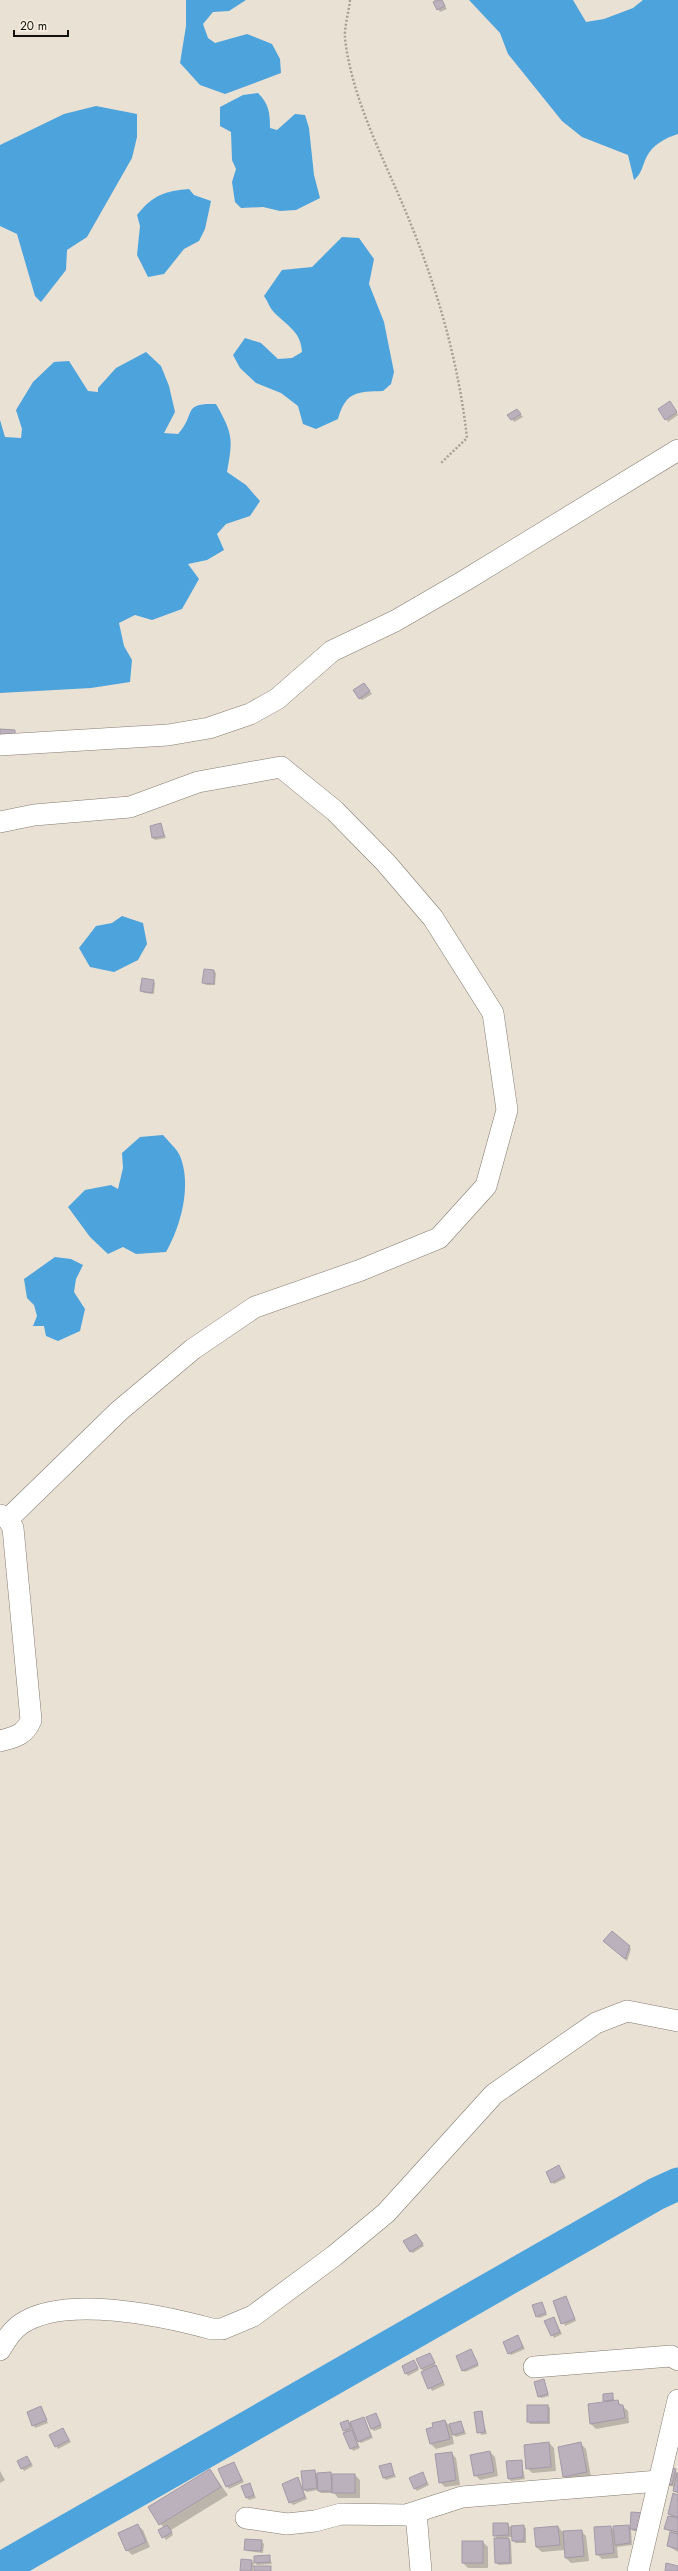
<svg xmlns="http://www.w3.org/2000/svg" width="678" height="2571" font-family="Jost,sans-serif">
	<rect width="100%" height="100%" fill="#eae1d5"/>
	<g fill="#4da3db">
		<polygon points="186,0 246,0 229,11 213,12 203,24 208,38 215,43 247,34 272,44 280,59 281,73 225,94 200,85 180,63 186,26"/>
		<path d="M469 0H573L586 22 604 19 633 8 643 0H678V134C665 138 652 145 646 158 642 167 642 173 634 180L628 155 582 137 562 121 508 54 500 33Z"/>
		<path d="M258 93C269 104 270 113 270 128L277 130 295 114 305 115 309 128 314 175 320 198 296 210 280 211 263 207 241 208 235 202 232 182 236 169 232 160 231 132 220 126V107L243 95Z"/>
		<polygon points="96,106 137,114 137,137 132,158 87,237 67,250 66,270 41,302 35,296 17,234 0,226 0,145 64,114"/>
		<path d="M189 189 194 195 211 201 205 229 199 241 184 249 164 274 148 277 137 255 140 226 137 215C153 195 165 191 189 189Z"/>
		<path d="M342 237 359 238 374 259 369 284 384 322 394 372 391 384 383 391C357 392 346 391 338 419L316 429 303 424 298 406 281 393 256 383 240 368 233 355 245 338 261 343 278 359 292 358 302 352C301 330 285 325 272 310 269 306 267 300 264 296L282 270 312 267Z"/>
		<path d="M146 352 161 366 169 386 175 412 164 433 178 434C197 413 181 403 216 404 233 434 233 439 227 472L246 485 260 501 250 516 226 524 217 534 224 550 207 560 188 564 199 579 182 609 152 620 135 615 119 623 124 646 132 660 130 682 91 688 0 693V420L5 437 21 438 22 429 16 410 33 382 54 362 69 361 88 391 98 392V388L116 368Z"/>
		<polygon points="122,916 143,923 147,944 138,960 114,972 90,967 79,948 96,926 112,923"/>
		<path d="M163 1135C168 1141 177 1149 180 1156 192 1185 181 1226 166 1252L136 1254 123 1247 108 1254 90 1237 68 1207 85 1190 111 1185 118 1189 123 1168 122 1153 140 1137Z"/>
		<polygon points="55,1257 71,1259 83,1265 76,1279 74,1292 85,1309 80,1331 58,1341 46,1336 44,1326 33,1326 37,1316 34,1305 27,1298 24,1279"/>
	</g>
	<g fill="#0003">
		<polygon points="438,0 442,0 447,9 440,12 434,2"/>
		<polygon points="672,405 678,415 668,422 666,419"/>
		<polygon points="517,410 523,417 514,422 509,415"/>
		<polygon points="366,686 372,694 362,700 359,698"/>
		<polygon points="161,824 166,838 155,840 153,838"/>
		<polygon points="214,971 216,973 215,985 206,985 203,982"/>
		<polygon points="153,981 155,983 154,994 144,993 141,991"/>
		<polygon points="607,1943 629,1947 631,1949 627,1961"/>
		<polygon points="561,2169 566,2178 554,2184 552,2182"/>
		<polygon points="416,2235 424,2246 413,2253 410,2251"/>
		<polygon points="566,2297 576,2321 565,2326 554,2301"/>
		<polygon points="541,2303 547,2315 539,2318 537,2316"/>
		<polygon points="554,2318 562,2334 554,2338 545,2321"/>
		<polygon points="518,2336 525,2349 511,2355 509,2353"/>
		<polygon points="471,2351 479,2366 465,2372 463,2370"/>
		<polygon points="430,2354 445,2385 432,2391 422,2369"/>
		<polygon points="414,2361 419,2370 408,2376 406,2373"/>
		<polygon points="543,2380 549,2396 541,2398 539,2396"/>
		<polygon points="612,2394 615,2402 618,2402 628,2411 629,2423 596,2429 591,2424 607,2403 604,2400"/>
		<polygon points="548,2406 550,2408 550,2424 530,2424 528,2421"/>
		<polygon points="41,2407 48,2423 35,2428 28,2413"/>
		<polygon points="481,2412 487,2434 481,2435 475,2413"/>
		<polygon points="376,2414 382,2428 374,2431 372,2429"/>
		<polygon points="364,2418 373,2438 361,2443 356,2439 360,2448 353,2451 341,2424 348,2421 353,2426"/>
		<polygon points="445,2421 451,2427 461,2422 466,2434 456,2437 452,2433 454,2444 436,2449 431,2444 434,2428"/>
		<polygon points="63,2429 71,2442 58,2449 50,2436"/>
		<polygon points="549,2443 554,2448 556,2471 532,2473 527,2468"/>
		<polygon points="581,2444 586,2449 591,2477 569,2481 564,2476"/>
		<polygon points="490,2452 495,2457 498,2476 480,2480 475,2475"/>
		<polygon points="451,2453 456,2458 460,2485 445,2487 440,2482"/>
		<polygon points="29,2459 33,2466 24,2471 18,2462"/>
		<polygon points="521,2461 525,2479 511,2481 509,2478"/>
		<polygon points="233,2463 244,2482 229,2489 219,2470"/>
		<polygon points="390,2464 396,2477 386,2480 384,2478"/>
		<polygon points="210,2470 228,2495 171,2530 173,2535 166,2540 159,2530 164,2528 149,2508"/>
		<polygon points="675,2470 678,2474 678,2494 674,2491 675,2487 666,2485"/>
		<polygon points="0,2471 5,2480 0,2483"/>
		<polygon points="315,2471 317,2474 333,2475 355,2475 360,2480 360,2498 338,2498 334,2493 321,2493 318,2490 307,2492 304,2490"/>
		<polygon points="422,2473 429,2485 417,2491 415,2488"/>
		<polygon points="298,2478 307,2499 293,2505 290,2502"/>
		<polygon points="249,2484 256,2498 249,2500 247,2498"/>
		<polygon points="678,2496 678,2552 668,2546 671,2532 665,2529 673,2518 669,2514"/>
		<polygon points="631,2513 646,2532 633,2531 631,2529 632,2545 617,2547 618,2558 602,2559 597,2554 611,2527 614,2530 628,2526 631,2528"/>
		<polygon points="508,2524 510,2527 523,2526 526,2528 526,2543 515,2543 512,2537 507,2537 511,2541 512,2564 499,2565 496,2563 498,2539 494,2535"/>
		<polygon points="137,2525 143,2530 150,2547 132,2555 127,2550"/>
		<polygon points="558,2527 563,2532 581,2531 586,2536 589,2561 571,2563 566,2558 565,2550 542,2552 536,2547 535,2529"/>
		<polygon points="261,2541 264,2544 263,2553 247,2551 245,2549"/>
		<polygon points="483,2542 488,2547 488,2568 468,2568 463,2563"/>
		<polygon points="269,2556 272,2564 257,2565 255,2562"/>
		<polygon points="251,2561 254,2563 253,2571 241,2571"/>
	</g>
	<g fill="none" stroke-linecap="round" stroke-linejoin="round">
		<polyline stroke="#4da3db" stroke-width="33" points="0,2569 656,2194 678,2184"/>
	</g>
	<g fill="#bab1bd" stroke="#a29aa6">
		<polygon points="436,0 442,0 445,6 437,10 433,2"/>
		<polygon points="670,401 677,412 665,420 658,409"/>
		<polygon points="517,409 521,414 511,420 507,415"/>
		<polygon points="364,683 370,691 359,699 353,690"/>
		<polygon points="0,729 15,730 15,738 0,738"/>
		<polygon points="161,823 164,836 152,838 150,826"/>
		<polygon points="204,969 214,970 214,984 202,983"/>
		<polygon points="142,978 154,980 152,993 140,991"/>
		<polygon points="612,1931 630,1946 625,1959 603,1941"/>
		<polygon points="559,2165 564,2176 551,2183 546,2172"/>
		<polygon points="416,2234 423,2244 410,2252 403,2241"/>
		<polygon points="566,2296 575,2319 561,2324 553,2301"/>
		<polygon points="542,2302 546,2313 536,2317 532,2305"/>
		<polygon points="554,2317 560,2332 551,2336 544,2321"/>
		<polygon points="518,2335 523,2347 508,2354 503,2342"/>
		<polygon points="471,2349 478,2364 462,2371 456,2356"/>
		<polygon points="430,2353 435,2363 421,2369 416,2359"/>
		<polygon points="414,2360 418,2368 405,2374 402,2366"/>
		<polygon points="436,2365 443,2382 428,2389 421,2372"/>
		<polygon points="544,2379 548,2394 538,2397 534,2382"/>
		<polygon points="613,2393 613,2400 603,2401 603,2394"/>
		<polygon points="618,2400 619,2405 623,2405 625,2418 590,2424 588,2404"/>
		<rect x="527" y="2405" width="21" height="17"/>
		<polygon points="41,2406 47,2420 32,2426 27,2412"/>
		<polygon points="482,2411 485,2432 477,2433 474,2412"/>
		<polygon points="376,2413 381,2425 371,2429 366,2417"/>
		<polygon points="364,2417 371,2436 358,2442 350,2422"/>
		<polygon points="348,2420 351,2428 343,2431 340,2423"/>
		<polygon points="445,2420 450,2439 430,2444 426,2429 433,2427 432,2423"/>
		<polygon points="461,2421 464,2432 453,2435 449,2424"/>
		<polygon points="63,2428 69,2440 55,2447 49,2435"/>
		<polygon points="352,2430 358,2446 350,2449 343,2433"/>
		<polygon points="549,2442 551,2467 526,2469 524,2445"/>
		<polygon points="581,2442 587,2472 563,2477 558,2447"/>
		<polygon points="490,2451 494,2472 474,2476 470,2455"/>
		<polygon points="452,2452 456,2480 439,2483 435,2454"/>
		<polygon points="27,2456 31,2464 21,2469 17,2461"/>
		<polygon points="522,2460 523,2477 508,2479 506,2461"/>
		<polygon points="234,2462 242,2480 226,2487 218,2469"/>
		<polygon points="391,2463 394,2475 383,2478 379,2466"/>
		<polygon points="666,2466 676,2469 672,2485 662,2483"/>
		<polygon points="210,2469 221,2487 159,2525 148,2507"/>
		<polygon points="315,2470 317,2488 303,2490 301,2471"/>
		<polygon points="331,2472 332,2491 318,2491 317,2473"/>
		<polygon points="423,2472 427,2483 414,2489 409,2478"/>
		<polygon points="677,2473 678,2473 678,2492 673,2491"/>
		<rect x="332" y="2474" width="23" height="19"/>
		<polygon points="298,2477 305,2497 289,2503 282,2484"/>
		<polygon points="250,2483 254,2495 246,2498 241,2486"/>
		<polygon points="673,2493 678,2495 678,2517 668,2514"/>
		<polygon points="631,2512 645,2513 644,2530 630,2529"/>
		<polygon points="668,2516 678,2518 678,2532 664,2529"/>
		<polygon points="493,2523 508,2523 509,2535 493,2536"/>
		<polygon points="138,2524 146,2542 126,2551 118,2533"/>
		<polygon points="167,2525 172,2532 162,2538 158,2530"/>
		<polygon points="524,2525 524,2541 512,2541 511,2526"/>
		<polygon points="629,2525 630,2543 615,2545 613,2526"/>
		<polygon points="558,2526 560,2545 536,2547 534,2528"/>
		<polygon points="611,2526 614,2553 596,2555 594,2527"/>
		<polygon points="582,2530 584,2556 565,2558 563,2531"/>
		<polygon points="670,2532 678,2534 678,2549 667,2546"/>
		<polygon points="494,2538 509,2538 510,2563 495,2563"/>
		<polygon points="245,2539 262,2540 261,2551 244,2550"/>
		<rect x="462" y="2541" width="21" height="22"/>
		<polygon points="270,2555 270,2562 254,2563 254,2556"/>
		<polygon points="241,2559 252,2560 251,2571 240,2571"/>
		<polygon points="666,2563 678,2566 678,2571 665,2571"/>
		<rect x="254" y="2566" width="17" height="5"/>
	</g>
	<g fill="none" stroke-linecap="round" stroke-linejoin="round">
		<g stroke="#837c70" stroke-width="22">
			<g id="minor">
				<polyline points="0,745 168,735 209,728 250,714 277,699 332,651 395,621 464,581 678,450"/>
				<polyline points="0,822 34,815 130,807 198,782 281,767 335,811 386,863 433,918 493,1013 507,1110 486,1186 439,1238 361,1270 255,1307 193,1349 119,1411 8,1519"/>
				<path d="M0 1515 8 1519 13 1528 31 1720C25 1735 15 1737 0 1741"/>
				<path d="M0 2350C5 2341 11 2331 21 2324 65 2294 164 2316 212 2329H222L253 2316 334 2256 386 2213 494 2094 596 2023 627 2011 678 2021"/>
				<polyline points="534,2367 671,2356 678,2360"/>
				<polyline points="416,2513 421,2571"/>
				<polyline points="246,2518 287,2524 315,2521 341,2514 406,2515 462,2497 659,2481"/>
				<polyline points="638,2571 678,2400"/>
			</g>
		</g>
		<path stroke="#a7a096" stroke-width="2.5" stroke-dasharray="2 2" stroke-linecap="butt" d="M350 0C349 12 344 27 345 39 353 105 388 166 412 227 439 294 459 366 467 438L441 463"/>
		<use href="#minor" stroke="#fff" stroke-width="21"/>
	</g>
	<path d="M14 30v6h54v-6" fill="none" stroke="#14120d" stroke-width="2"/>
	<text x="20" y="30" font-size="12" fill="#14120d" stroke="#f7efe2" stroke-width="3" paint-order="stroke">20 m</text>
</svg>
